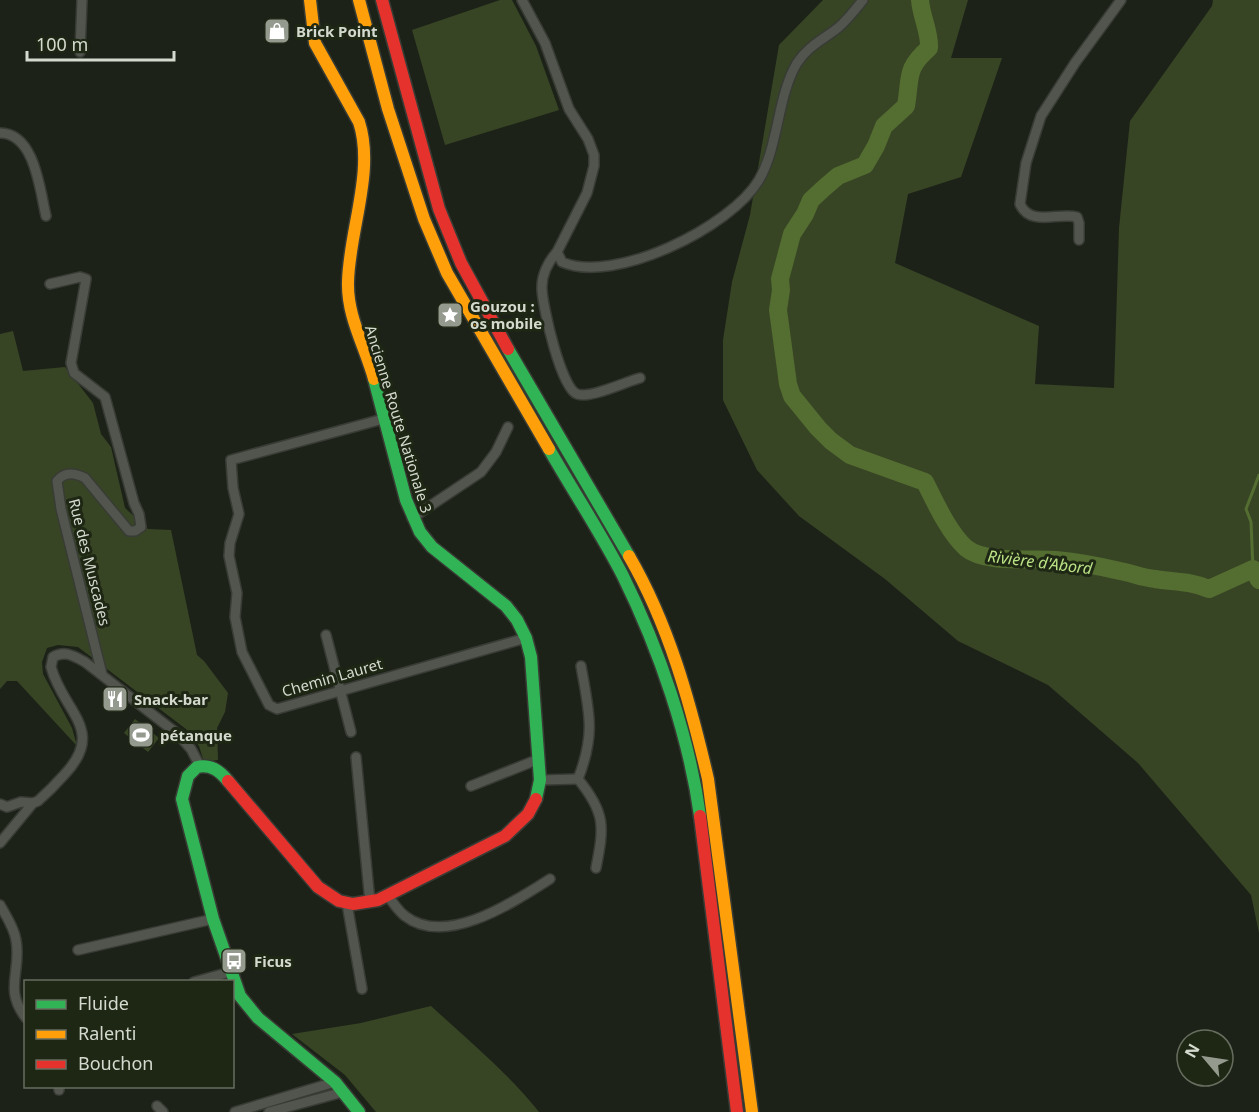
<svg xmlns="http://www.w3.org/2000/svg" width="1259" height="1112" font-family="'Noto Sans',sans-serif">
	<rect width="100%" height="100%" fill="#1d2218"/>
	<g fill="#374525">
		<polygon points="500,0 512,0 536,46 559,110 445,145 412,30"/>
		<polygon points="823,0 968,0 951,58 1002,58 961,177 908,194 895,263 1039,326 1035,384 1114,388 1119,228 1130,121 1212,6 1213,0 1259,0 1259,933 1251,895 1138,763 1048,685 958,641 885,579 799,516 757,470 723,400 723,340 732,282 750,215 779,45"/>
		<polygon points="13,331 23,371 65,367 93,403 101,434 111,447 125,508 148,529 171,530 197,655 204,661 228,693 225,712 217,728 218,760 204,762 199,746 186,729 78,647 58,645 47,648 42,662 43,674 72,728 77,746 17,681 7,681 0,689 0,334"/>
		<polygon points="135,719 159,738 148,752 124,733"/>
		<path d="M431 1006C468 1040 508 1073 539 1112H376L345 1075 292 1034 361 1023Z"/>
	</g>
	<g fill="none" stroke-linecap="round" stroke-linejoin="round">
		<polyline stroke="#546d30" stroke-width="3" points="1253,569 1251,522 1246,509 1259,475"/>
		<path stroke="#546d30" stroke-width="18" d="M920 0C921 16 930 32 929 48 905 69 911 77 906 106L884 126 876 146 865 165 838 176 824 188 811 200 805 214 792 234 780 279 781 290 778 310 788 384 792 396 818 428 831 441 850 455 925 482C935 502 949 533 966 548 985 564 1032 558 1056 560 1077 562 1099 566 1120 571 1131 573 1143 578 1155 579 1174 582 1191 581 1209 589L1253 569 1259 580"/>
		<g stroke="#383c35" stroke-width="12">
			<g id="street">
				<path d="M522 0 545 43 569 109 588 139 594 155V166L587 193 557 252 562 262C614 285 731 227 759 180 779 145 777 97 797 63 808 46 824 39 839 27 848 19 855 10 863 0"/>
				<polyline points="80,52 82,0"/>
				<path d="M0 133C35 133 40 191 46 216"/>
				<path d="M1079 240V223L1077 217C1059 212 1030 227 1020 204L1026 163 1041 116 1075 63 1121 0"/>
				<path d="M557 252C548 262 541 276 542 290 543 308 561 388 577 394 590 399 625 382 640 378"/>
				<path d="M50 284 80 277 86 279 71 363 74 373 105 397 134 503 139 514 141 527 135 531H129L85 478C75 473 65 471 57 481L61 509 102 674"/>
				<polyline points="383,419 231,460 233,488 239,514 230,543 229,556 237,593 235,617 242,652 269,705 277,709 526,638"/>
				<polyline points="412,518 481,472 496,452 508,427"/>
				<polyline points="326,635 351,732"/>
				<path d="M581 666C589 712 596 733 578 779 606 813 604 827 596 868"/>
				<polyline points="356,757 370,902"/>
				<polyline points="540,780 578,779"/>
				<polyline points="471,786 539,759"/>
				<path d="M0 804 7 807 21 802 33 803 38 801C47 793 56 784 64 775 107 730 63 712 51 667L53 657C65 650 74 656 85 662L179 735 191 749 200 766"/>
				<polyline points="0,843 33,803"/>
				<path d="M387 895C393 902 398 911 405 916 446 948 515 901 550 879"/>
				<polyline points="347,904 362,989"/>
				<path d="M0 905C6 916 14 927 16 940 22 971 3 989 26 1018"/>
				<polyline points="78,950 213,919"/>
				<polyline points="194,982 230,972"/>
				<polyline points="59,1086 59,1090"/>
				<polyline points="157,1106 163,1112"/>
				<polyline points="235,1112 335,1082"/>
				<polyline points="269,1112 343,1092"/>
			</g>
		</g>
		<g stroke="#383c35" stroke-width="15">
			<g id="fast">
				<polyline points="508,349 629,556"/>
				<polyline points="374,379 406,500 420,532 432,547 506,606 517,620 526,638 531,657 540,780 536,799"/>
				<path d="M549 449C573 491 601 533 623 576 659 649 689 736 700 816"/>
				<path d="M228 781C220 771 211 764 197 767L188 776 182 799 213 919 240 996 258 1018 335 1082 359 1112"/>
			</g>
		</g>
		<g stroke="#383c35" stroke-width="15">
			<g id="slow">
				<path d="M310 0 315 43 359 122C375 171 349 231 348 282 347 317 365 346 374 379"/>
				<polyline points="359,0 388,109 424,219 447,273 549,449"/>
				<path d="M629 556C669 625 690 702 708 779L752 1112"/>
			</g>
		</g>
		<g stroke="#383c35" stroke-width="15">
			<g id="jam">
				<polyline points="382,0 439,209 461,263 508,349"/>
				<polyline points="228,781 318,887 339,901 353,904 378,900 505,836 528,814 536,799"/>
				<polyline points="700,816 737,1112"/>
			</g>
		</g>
		<use href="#street" stroke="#52554e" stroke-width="9"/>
		<use href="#fast" stroke="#30b455" stroke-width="12"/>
		<use href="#slow" stroke="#ff9f0a" stroke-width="12"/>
		<use href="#jam" stroke="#e5322d" stroke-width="12"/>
	</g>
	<defs>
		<g id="shop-square" transform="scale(1.35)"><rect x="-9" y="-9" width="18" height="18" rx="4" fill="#959a8f" stroke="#1e2614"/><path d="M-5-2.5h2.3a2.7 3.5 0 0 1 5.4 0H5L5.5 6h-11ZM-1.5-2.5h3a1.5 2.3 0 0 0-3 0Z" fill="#fff"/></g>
		<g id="sight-square" transform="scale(1.35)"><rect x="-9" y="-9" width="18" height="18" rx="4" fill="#959a8f" stroke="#1e2614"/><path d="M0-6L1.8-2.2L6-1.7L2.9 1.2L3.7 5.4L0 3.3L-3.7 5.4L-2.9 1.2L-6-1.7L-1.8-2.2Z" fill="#fff"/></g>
		<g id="restaurant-square" transform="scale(1.35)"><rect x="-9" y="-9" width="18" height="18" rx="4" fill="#959a8f" stroke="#1e2614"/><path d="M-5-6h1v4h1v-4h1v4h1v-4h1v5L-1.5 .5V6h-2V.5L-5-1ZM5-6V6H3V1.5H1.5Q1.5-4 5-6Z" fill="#fff"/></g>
		<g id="stadium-square" transform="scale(1.35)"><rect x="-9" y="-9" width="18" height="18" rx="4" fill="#959a8f" stroke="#1e2614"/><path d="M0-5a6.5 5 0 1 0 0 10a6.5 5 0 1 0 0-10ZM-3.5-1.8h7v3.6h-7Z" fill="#fff"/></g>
		<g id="bus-square" transform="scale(1.35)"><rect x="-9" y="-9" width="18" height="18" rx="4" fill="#959a8f" stroke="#1e2614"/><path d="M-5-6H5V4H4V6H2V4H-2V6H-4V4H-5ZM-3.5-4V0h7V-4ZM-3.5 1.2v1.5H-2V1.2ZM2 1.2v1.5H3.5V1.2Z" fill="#fff"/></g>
	</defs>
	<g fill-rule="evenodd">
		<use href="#shop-square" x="277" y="31"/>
		<use href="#sight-square" x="450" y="315"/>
		<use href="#restaurant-square" x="115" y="699"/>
		<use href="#stadium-square" x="141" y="735"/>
		<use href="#bus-square" x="234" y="961"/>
	</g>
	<g text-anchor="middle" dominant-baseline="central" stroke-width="6" stroke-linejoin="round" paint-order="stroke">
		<g font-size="15" font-weight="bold" fill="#d5dacf" stroke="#1e2614" text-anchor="start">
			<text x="296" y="31">Brick Point</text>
			<text x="470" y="306">Gouzou :<tspan x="470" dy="17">os mobile</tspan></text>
			<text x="134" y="699">Snack-bar</text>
			<text x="160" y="735">pétanque</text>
			<text x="254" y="961">Ficus</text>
		</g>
		<g font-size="15" fill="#d5dacf" stroke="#1e2614">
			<text transform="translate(399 419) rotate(73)">Ancienne Route Nationale 3</text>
			<text transform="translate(90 562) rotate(76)">Rue des Muscades</text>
			<text transform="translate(332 677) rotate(-16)">Chemin Lauret</text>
		</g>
		<g font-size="16" font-style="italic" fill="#bae285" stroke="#1e2614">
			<text transform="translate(1040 562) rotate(7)">Rivière d'Abord</text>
		</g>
	</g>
	<rect x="24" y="980" width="210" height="108" fill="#1e2614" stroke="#676e5f" stroke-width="1.5"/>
	<rect x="36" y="1000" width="30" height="9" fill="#30b455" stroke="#676e5f" stroke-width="1.5"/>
	<text x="78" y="1010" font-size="18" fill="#d5dacf">Fluide</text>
	<rect x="36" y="1030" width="30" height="9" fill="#ff9f0a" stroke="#676e5f" stroke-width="1.5"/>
	<text x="78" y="1040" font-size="18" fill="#d5dacf">Ralenti</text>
	<rect x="36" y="1060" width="30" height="9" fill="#e5322d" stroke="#676e5f" stroke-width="1.5"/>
	<text x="78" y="1070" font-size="18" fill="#d5dacf">Bouchon</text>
	<g transform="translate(1205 1058) rotate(299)"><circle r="28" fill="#1e2614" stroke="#676e5f" stroke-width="1.5"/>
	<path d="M0-4.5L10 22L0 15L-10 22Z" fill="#959a8f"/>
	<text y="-9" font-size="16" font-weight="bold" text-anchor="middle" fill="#d5dacf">N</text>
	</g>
	<path d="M27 51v9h147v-9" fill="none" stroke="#d5dacf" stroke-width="3"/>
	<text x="36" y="51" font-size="18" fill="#d5dacf" stroke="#1e2614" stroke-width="4.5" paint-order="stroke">100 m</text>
</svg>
